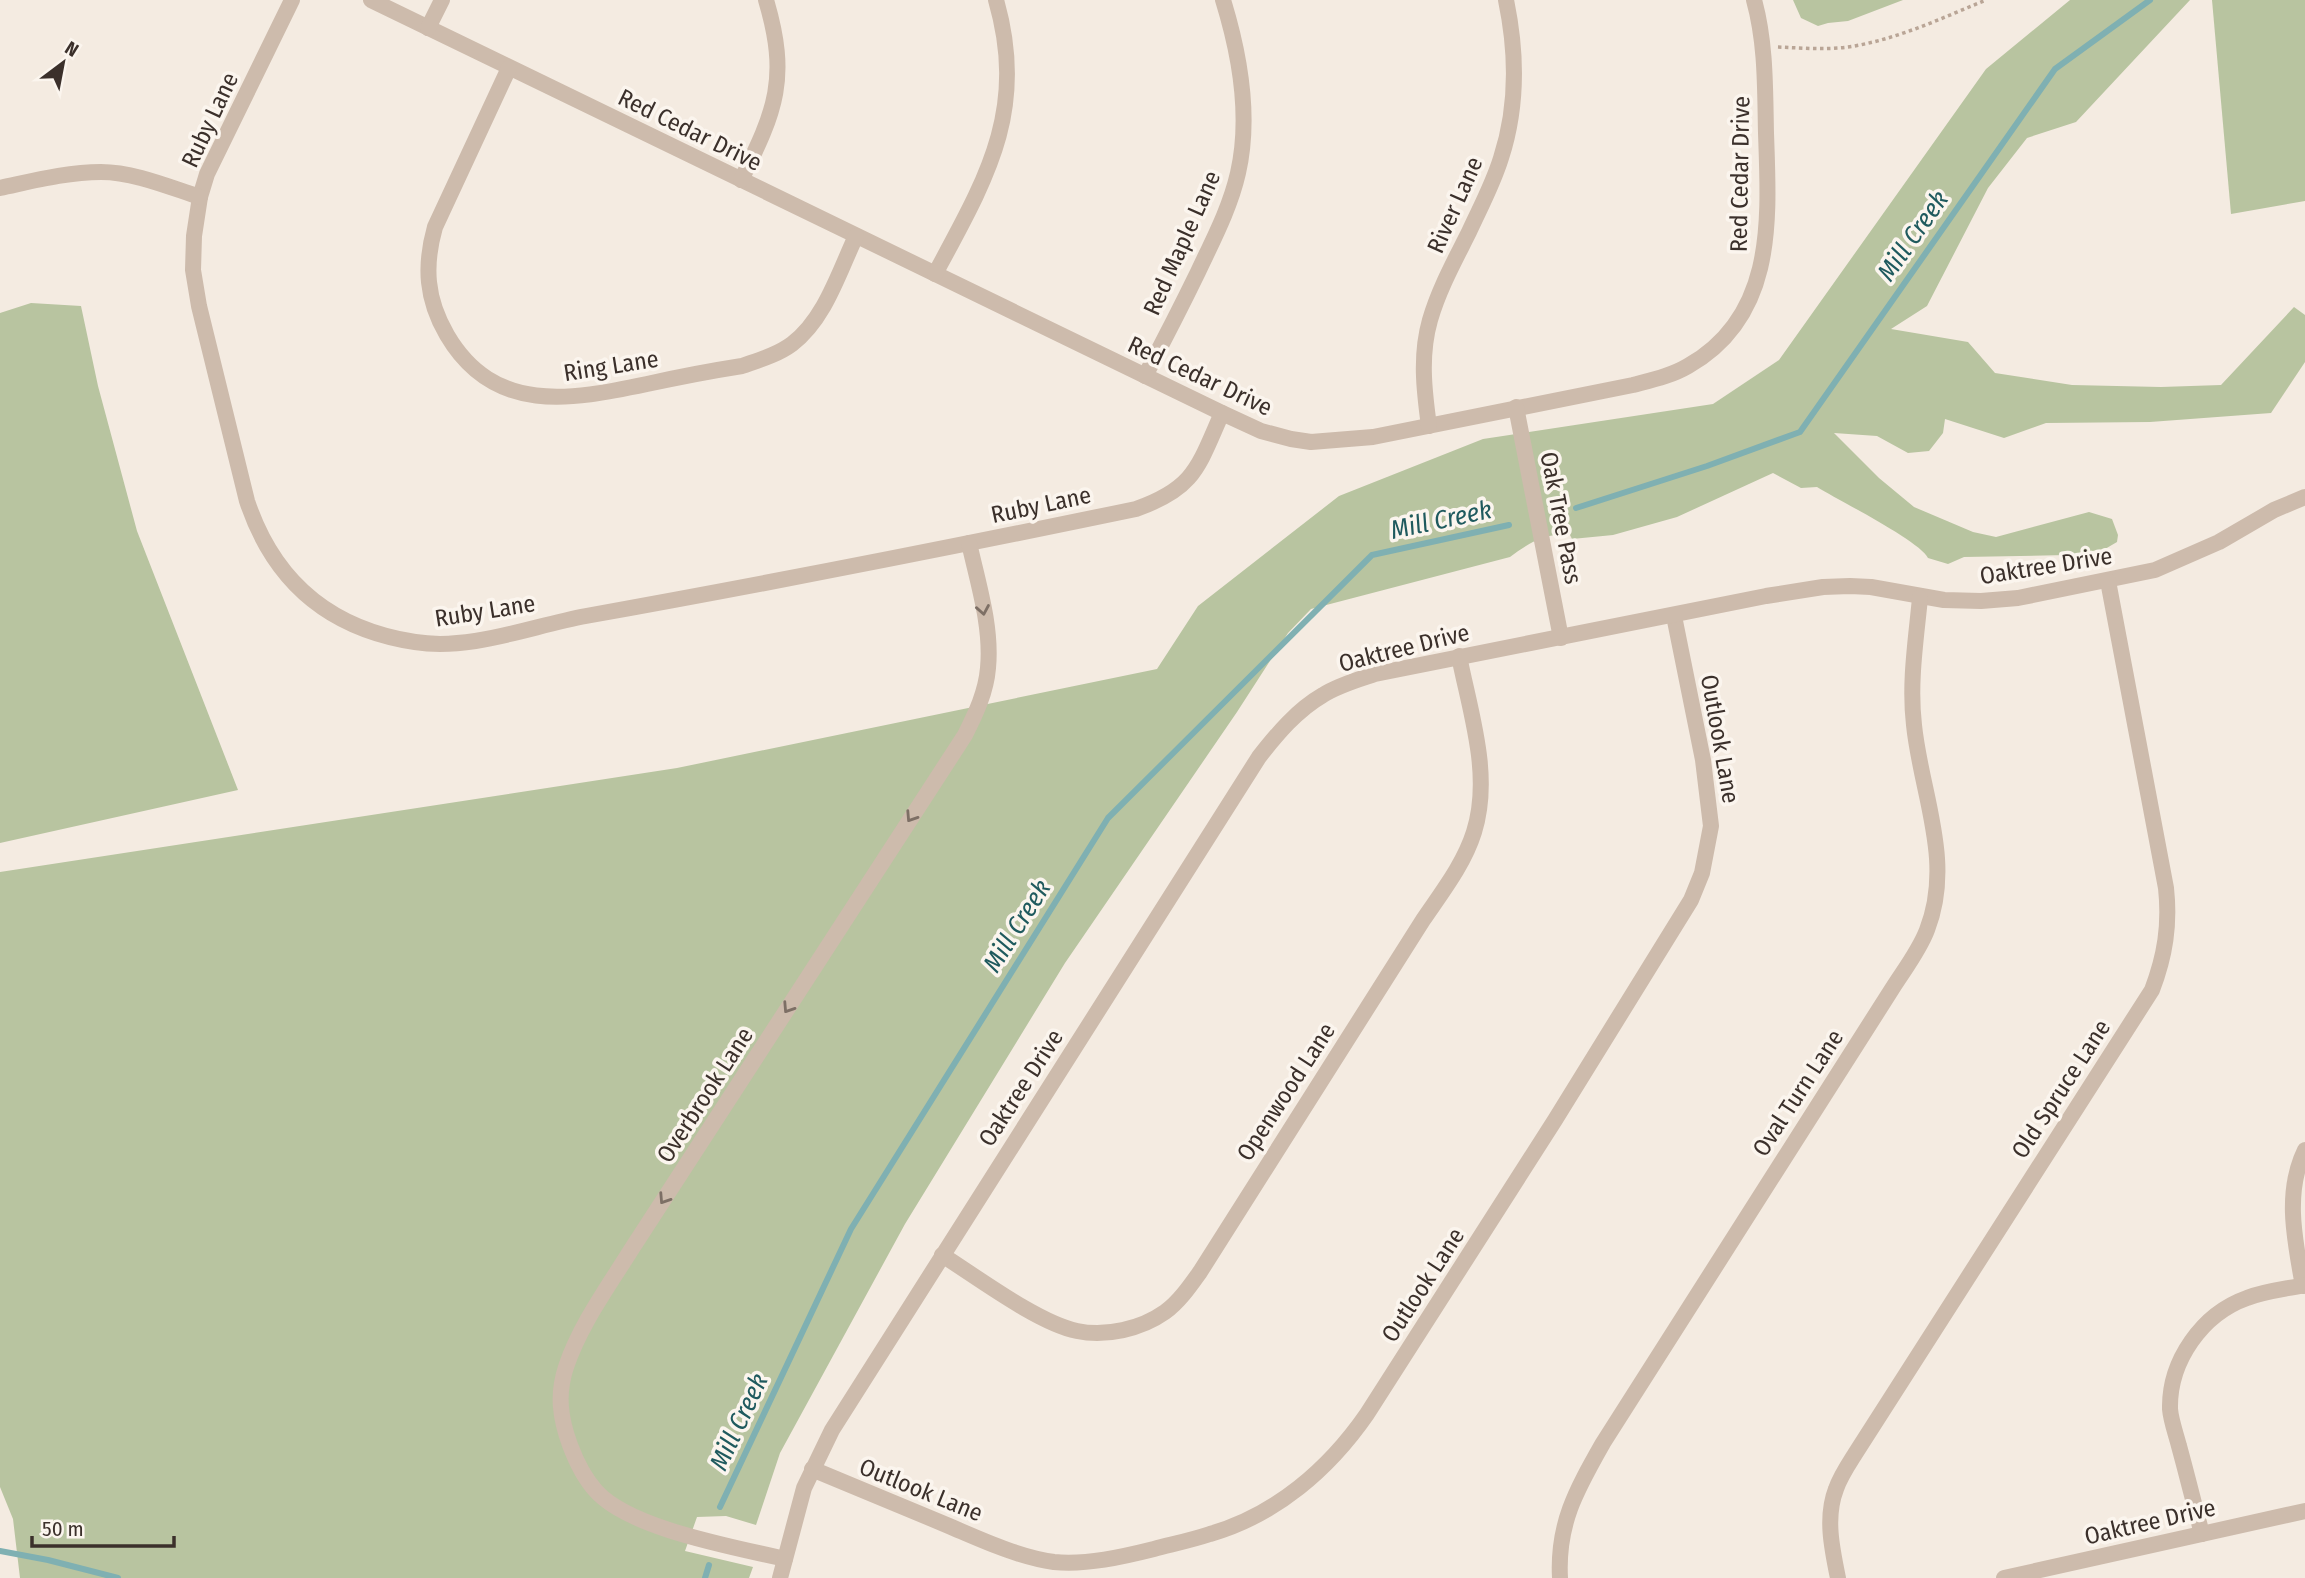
<svg xmlns="http://www.w3.org/2000/svg" width="2305" height="1578" font-family="'Fira Sans Condensed',sans-serif">
	<rect width="100%" height="100%" fill="#f4ebe1"/>
	<g fill="#b8c4a0">
		<polygon points="1793,0 1903,0 1848,21 1828,23 1818,26 1801,18"/>
		<path d="M2070 0H2190L2076 122 2027 138 1988 188 1927 306 1891 329 1968 342 1995 373 2072 385 2161 387 2221 385 2294 307 2305 315V362L2271 413 2150 422 2046 423 2004 438 1945 419 1943 433 1929 451 1908 453 1877 436 1834 433 1879 478 1914 507 1973 532 1996 537 2089 512 2112 519 2118 535 2117 542 2105 549 2067 555 1964 557 1948 564 1928 558C1920 541 1838 500 1817 487L1801 488 1773 473 1677 517 1613 535 1572 539 1570 535C1546 532 1527 544 1510 557L1311 609 1288 633 1237 712 1065 963 905 1224 780 1453 756 1525 726 1516 697 1517 685 1551 753 1567 749 1578H20L13 1519 0 1487V872L677 768 1157 669 1198 606 1339 496 1483 439 1713 404 1779 360 1986 69Z"/>
		<polygon points="2212,0 2305,0 2305,201 2231,214"/>
		<polygon points="31,303 81,306 98,386 137,531 238,790 0,843 0,313"/>
	</g>
	<g fill="none" stroke-linecap="round" stroke-linejoin="round">
		<g stroke="#7fb0b2" stroke-width="6">
			<polyline points="1576,508 1707,466 1800,432 2055,69 2150,0"/>
			<polyline points="720,1507 851,1229 1108,818 1372,555 1509,525"/>
			<polyline points="0,1551 48,1560 118,1578"/>
			<polyline points="705,1578 709,1565"/>
		</g>
		<path stroke="#b9a596" stroke-width="3.5" stroke-dasharray="3.5 3.5" stroke-linecap="butt" d="M1778 47C1801 48 1825 50 1848 47 1896 40 1942 18 1986 0"/>
		<g stroke="#cdbbac" stroke-width="16">
			<path d="M292 0 207 174 200 197 194 236 193 270 199 306 247 501C274 582 330 629 415 642 471 651 531 626 586 616 770 583 953 547 1136 509 1195 488 1198 467 1222 413"/>
			<path d="M371 0 1222 413 1261 431 1291 439 1311 442 1373 437 1633 385C1652 380 1671 376 1688 366 1776 316 1769 220 1766 133 1765 89 1766 43 1754 0"/>
			<polyline points="428,28 442,0"/>
			<path d="M509 68 435 227C424 266 426 299 447 335 494 415 571 400 647 384 679 377 710 371 742 366 759 360 777 355 792 344 825 319 839 272 856 236"/>
			<path d="M741 180C776 110 789 78 766 0"/>
			<path d="M0 188C33 181 67 172 101 172 134 172 169 187 200 197"/>
			<path d="M935 274C986 179 1028 111 996 0"/>
			<path d="M1145 376C1163 342 1181 307 1198 272 1213 240 1230 208 1238 173 1251 116 1240 55 1223 0"/>
			<polyline points="1516,407 1561,638"/>
			<path d="M1429 426C1424 390 1420 355 1430 320 1439 289 1455 260 1469 232 1480 208 1493 184 1501 158 1518 106 1517 53 1506 0"/>
			<path d="M942 1255C977 1277 1038 1323 1077 1331 1106 1337 1141 1329 1165 1312 1179 1302 1190 1286 1200 1272L1423 920C1442 892 1464 864 1474 832 1492 775 1470 712 1459 656"/>
			<path d="M2303 1286C2295 1241 2284 1193 2305 1150"/>
			<path d="M812 1469C857 1488 903 1507 949 1526 982 1540 1018 1557 1054 1562 1087 1565 1122 1557 1154 1549 1173 1544 1192 1540 1210 1534 1276 1515 1329 1469 1367 1414L1555 1120 1691 900 1702 873 1711 826 1703 760 1674 616"/>
			<path d="M2202 1534C2194 1504 2187 1475 2179 1446 2176 1434 2171 1421 2170 1409 2169 1361 2202 1314 2247 1298 2265 1291 2286 1289 2305 1285"/>
			<path d="M785 1559C734 1547 630 1529 596 1491 584 1478 576 1461 570 1445 560 1418 557 1394 566 1367 580 1325 608 1287 631 1250L965 735C976 713 986 692 988 668 992 627 978 583 969 543"/>
			<path d="M780 1578 804 1488 832 1430 1259 757C1277 734 1297 710 1323 695 1339 685 1357 680 1375 674L1766 596 1823 587 1850 586 1871 587 1944 600 1981 601 2018 598 2155 570 2219 542 2274 510 2305 497"/>
			<path d="M1560 1578C1557 1523 1577 1489 1603 1443L1892 989C1904 970 1919 951 1927 930 1954 861 1921 794 1914 725 1909 683 1916 640 1920 598"/>
			<path d="M1838 1578C1832 1549 1825 1517 1836 1489 1840 1477 1848 1465 1855 1454L2152 990C2165 956 2170 925 2166 888L2108 581"/>
			<polyline points="2004,1578 2305,1511"/>
		</g>
	</g>
	<defs><path id="oneway-chevron" d="M-2-3.5L2.5 0L-2 3.5" fill="none" stroke-width="1.6" stroke-linecap="round" stroke-linejoin="round" transform="scale(1.75)"/></defs>
	<g stroke="#7d6f65">
		<use href="#oneway-chevron" transform="translate(983 610) rotate(80)"/>
		<use href="#oneway-chevron" transform="translate(911 817) rotate(123)"/>
		<use href="#oneway-chevron" transform="translate(788 1008) rotate(123)"/>
		<use href="#oneway-chevron" transform="translate(664 1199) rotate(123)"/>
	</g>
	<g text-anchor="middle" dominant-baseline="central" stroke-width="7" stroke-linejoin="round" paint-order="stroke">
		<g font-size="24" fill="#3b302b" stroke="#fbf5ee">
			<text transform="translate(210 120) rotate(-65)">Ruby Lane</text>
			<text transform="translate(690 130) rotate(26)">Red Cedar Drive</text>
			<text transform="translate(1740 174) rotate(-89)">Red Cedar Drive</text>
			<text transform="translate(1455 205) rotate(-66)">River Lane</text>
			<text transform="translate(1182 243) rotate(-66)">Red Maple Lane</text>
			<text transform="translate(611 366) rotate(-9)">Ring Lane</text>
			<text transform="translate(1200 376) rotate(25)">Red Cedar Drive</text>
			<text transform="translate(1041 505) rotate(-12)">Ruby Lane</text>
			<text transform="translate(1561 518) rotate(79)">Oak Tree Pass</text>
			<text transform="translate(2046 566) rotate(-9)">Oaktree Drive</text>
			<text transform="translate(485 611) rotate(-9)">Ruby Lane</text>
			<text transform="translate(1404 648) rotate(-14)">Oaktree Drive</text>
			<text transform="translate(1720 739) rotate(80)">Outlook Lane</text>
			<text transform="translate(1021 1088) rotate(-57)">Oaktree Drive</text>
			<text transform="translate(2061 1089) rotate(-57)">Old Spruce Lane</text>
			<text transform="translate(1286 1092) rotate(-57)">Openwood Lane</text>
			<text transform="translate(1798 1093) rotate(-57)">Oval Turn Lane</text>
			<text transform="translate(705 1095) rotate(-57)">Overbrook Lane</text>
			<text transform="translate(1423 1285) rotate(-57)">Outlook Lane</text>
			<text transform="translate(921 1490) rotate(22)">Outlook Lane</text>
			<text transform="translate(2150 1522) rotate(-13)">Oaktree Drive</text>
		</g>
		<g font-size="26" font-style="italic" fill="#1f5a5e" stroke="#fbf5ee">
			<text transform="translate(1913 236) rotate(-55)">Mill Creek</text>
			<text transform="translate(1441 520) rotate(-12)">Mill Creek</text>
			<text transform="translate(1017 926) rotate(-58)">Mill Creek</text>
			<text transform="translate(739 1422) rotate(-65)">Mill Creek</text>
		</g>
	</g>
	<g transform="translate(63 63) rotate(32)" stroke="#fbf5ee" stroke-width="5" paint-order="stroke">
	<path d="M0-5L12 26L0 18L-12 26Z" fill="#3b302b"/>
	<text y="-10" font-size="19" font-weight="bold" text-anchor="middle" fill="#3b302b">N</text>
	</g>
	<path d="M32 1536v10h142v-10" fill="none" stroke="#3b302b" stroke-width="3.5"/>
	<text x="42" y="1536" font-size="21" fill="#3b302b" stroke="#fbf5ee" stroke-width="5" paint-order="stroke">50 m</text>
</svg>
